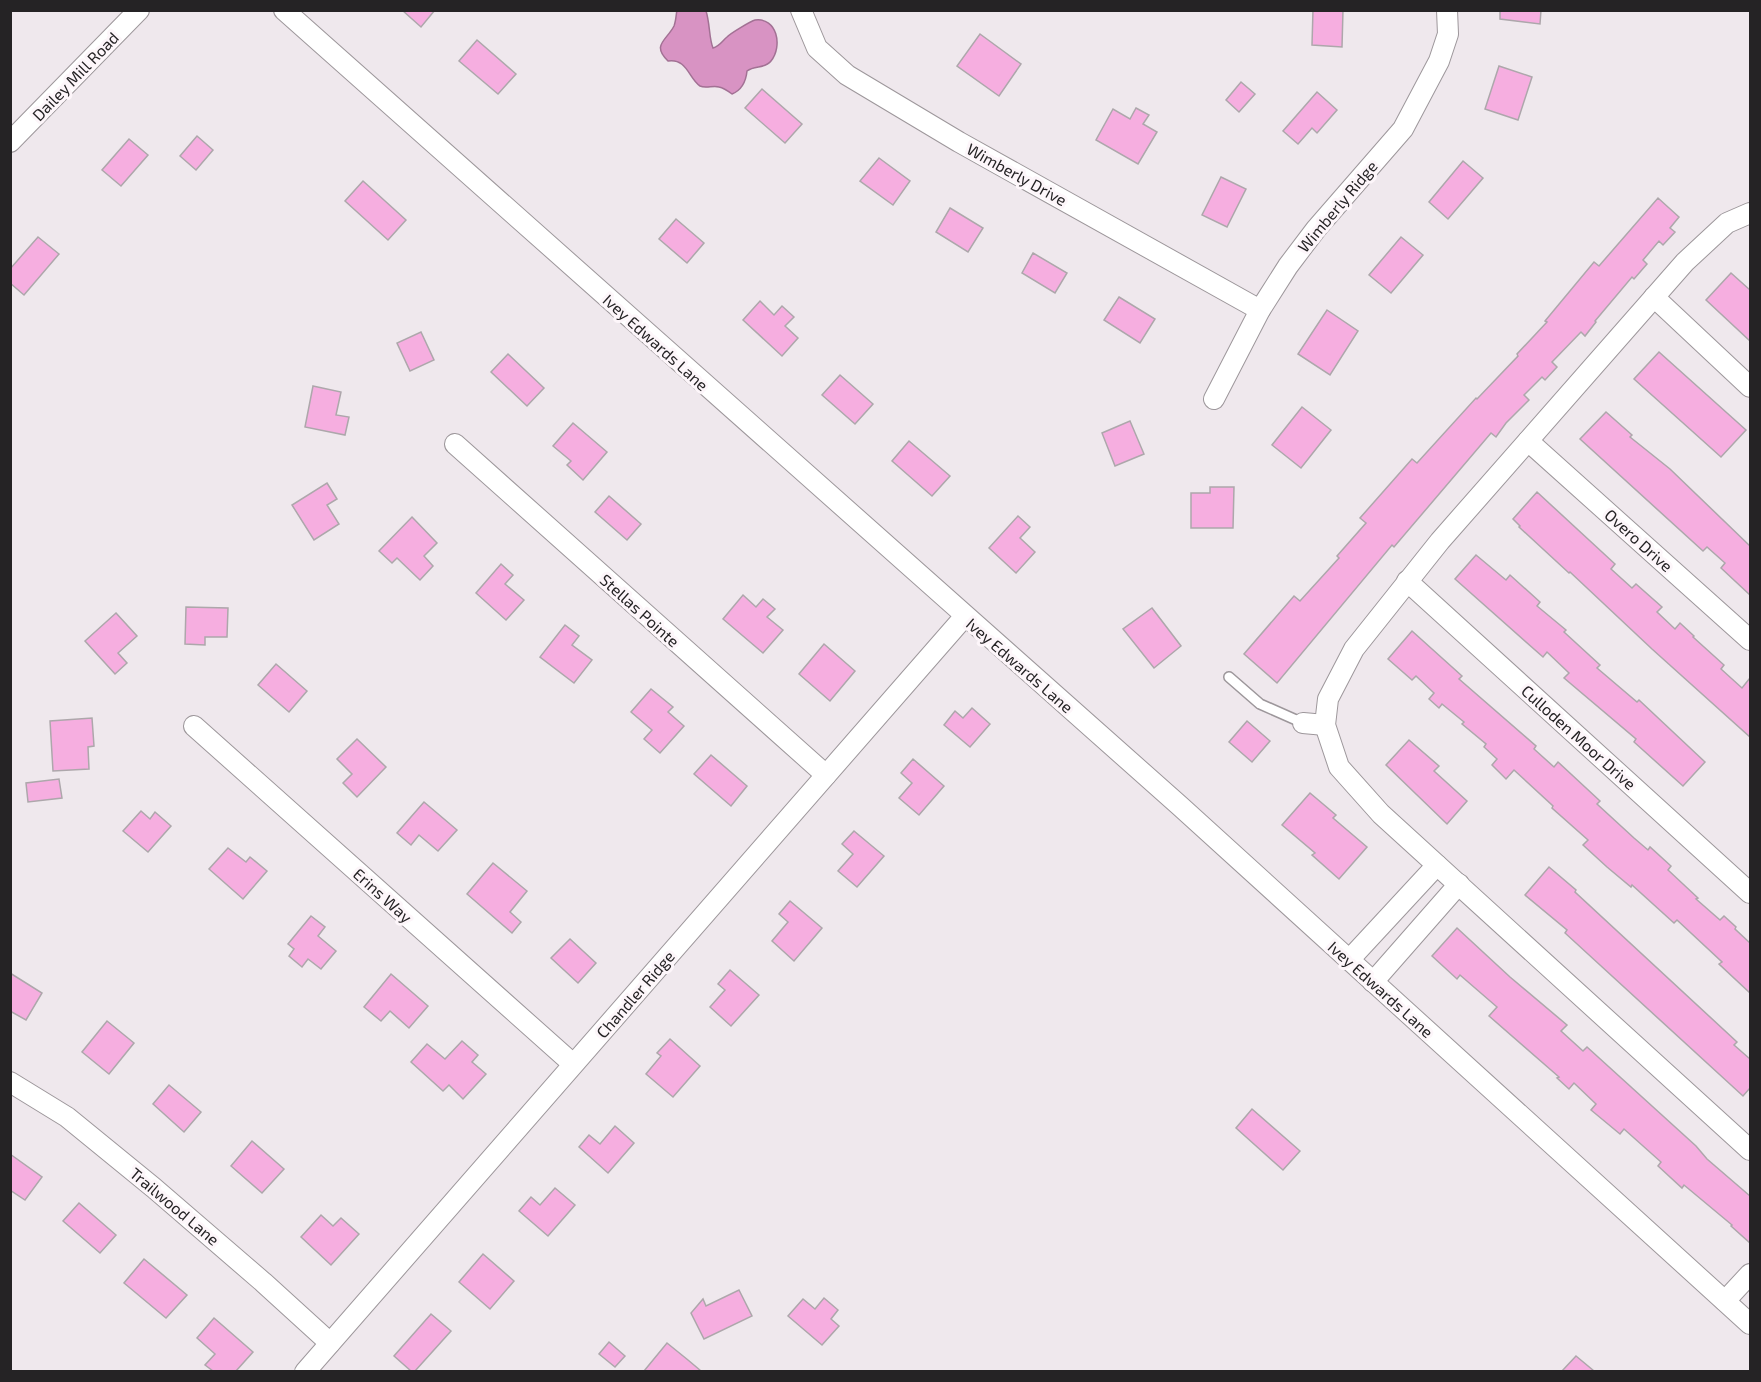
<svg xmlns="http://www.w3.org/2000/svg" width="1761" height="1382" font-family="'Exo 2',sans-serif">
	<rect width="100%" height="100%" fill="#efe8ed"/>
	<path fill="#d893c3" stroke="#a27194" stroke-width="1.5" d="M677 10 706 11C710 23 709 39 713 48 720 46 722 41 727 37 731 33 751 21 755 20 777 17 783 46 771 61 765 69 755 65 747 71 746 81 742 90 732 94 728 91 724 88 719 87 713 85 706 89 700 86 689 79 687 58 668 61 651 45 667 40 674 26 676 21 676 15 677 10Z"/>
	<g fill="#f6aee0" stroke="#ada7ab" stroke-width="1.5">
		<polygon points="402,10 435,10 421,27"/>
		<polygon points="1313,10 1343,10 1342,47 1312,45"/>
		<polygon points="1500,10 1541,10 1540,24 1500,19"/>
		<polygon points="980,34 1021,64 999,96 957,66"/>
		<polygon points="477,40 516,74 498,94 459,61"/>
		<polygon points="1499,66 1532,77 1518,120 1485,109"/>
		<polygon points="1241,82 1255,94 1239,112 1226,100"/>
		<polygon points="762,89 802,124 785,143 745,108"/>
		<polygon points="1317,92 1337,110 1317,133 1312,128 1298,144 1283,131"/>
		<polygon points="1136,108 1149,115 1143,124 1157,132 1138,164 1096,140 1113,109 1130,119"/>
		<polygon points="197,136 213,150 196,170 180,156"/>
		<polygon points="129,139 148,155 121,186 102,170"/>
		<polygon points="879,158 910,181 893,205 860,181"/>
		<polygon points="1463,161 1483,178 1448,219 1429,202"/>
		<polygon points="1221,177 1246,189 1227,227 1202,215"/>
		<polygon points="363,181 406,220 388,240 345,201"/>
		<polygon points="1658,198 1679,217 1670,228 1675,232 1663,245 1659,241 1643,260 1647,264 1634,279 1632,277 1595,321 1596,322 1585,336 1581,332 1552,362 1557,367 1545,380 1542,377 1524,395 1529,400 1506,423 1496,437 1491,433 1394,547 1392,545 1277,683 1244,654 1294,596 1300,601 1339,558 1337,556 1366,523 1360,518 1412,459 1417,463 1476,398 1477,399 1518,356 1517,354 1547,322 1545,321 1594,262 1599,266"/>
		<polygon points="950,208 983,228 968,252 936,232"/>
		<polygon points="676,219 704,243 687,263 659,239"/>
		<polygon points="38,237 59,254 24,295 10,283 10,269"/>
		<polygon points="1401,237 1423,255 1391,293 1369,275"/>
		<polygon points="1033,253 1067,273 1055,293 1022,273"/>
		<polygon points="1731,273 1750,290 1750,341 1706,300"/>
		<polygon points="1119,297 1155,319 1140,343 1104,320"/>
		<polygon points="760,301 774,315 782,306 794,317 785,326 798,338 782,356 743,320"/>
		<polygon points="1327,310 1358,331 1330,375 1298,354"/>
		<polygon points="421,332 434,360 410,371 397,343"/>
		<polygon points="1659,352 1746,430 1721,457 1634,379"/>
		<polygon points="508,354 544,388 527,406 491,372"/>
		<polygon points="840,375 873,404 855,424 822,395"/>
		<polygon points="313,386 341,392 336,415 349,417 345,435 305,427"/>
		<polygon points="1302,407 1331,430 1301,468 1272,445"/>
		<polygon points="1606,412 1632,435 1630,437 1670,469 1750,546 1750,595 1721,568 1725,563 1707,547 1703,551 1580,439"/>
		<polygon points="1130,421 1144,454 1115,466 1102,433"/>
		<polygon points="573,423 607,452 583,480 567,465 571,461 553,446"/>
		<polygon points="909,441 950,476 932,496 892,461"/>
		<polygon points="327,483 337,499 327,505 339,524 314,540 292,505"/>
		<polygon points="1210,487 1234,487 1233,528 1191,528 1191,493 1210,493"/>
		<polygon points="1537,492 1615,564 1611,569 1632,588 1636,584 1662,607 1657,612 1675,629 1680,623 1694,636 1693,637 1724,665 1721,669 1742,688 1750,678 1750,737 1652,649 1570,572 1569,573 1519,527 1520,526 1513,519"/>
		<polygon points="609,496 641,524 627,540 595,512"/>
		<polygon points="1018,516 1030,527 1020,538 1035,552 1016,573 989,548"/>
		<polygon points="412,517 437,543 424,556 433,566 420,580 397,558 392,563 379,551"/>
		<polygon points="1476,555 1506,580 1510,575 1540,602 1537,606 1566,630 1564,632 1600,665 1597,668 1637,702 1639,700 1705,762 1683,786 1634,742 1636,739 1564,678 1569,673 1547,652 1543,657 1455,579"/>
		<polygon points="501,564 513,575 505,584 524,600 506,620 476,593"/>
		<polygon points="743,595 756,607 763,599 775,609 767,617 783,630 763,653 723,619"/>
		<polygon points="186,607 228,608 227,637 205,637 205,645 185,644"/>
		<polygon points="1152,608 1181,646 1154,668 1123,629"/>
		<polygon points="116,613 137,636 118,653 127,663 115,674 85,641"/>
		<polygon points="565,625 579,636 572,645 592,660 574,683 540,657"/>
		<polygon points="1412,631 1462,676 1459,679 1536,746 1534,749 1554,767 1558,762 1600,801 1597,804 1634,838 1648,850 1650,847 1671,866 1668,870 1698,898 1696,899 1720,920 1724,916 1736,927 1735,929 1750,943 1750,993 1719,964 1722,962 1677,920 1674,923 1632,885 1631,887 1607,867 1583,845 1588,840 1552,808 1553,806 1514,770 1506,779 1492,765 1497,759 1484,747 1486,744 1462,724 1464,722 1442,704 1439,708 1429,699 1434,693 1416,676 1412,680 1388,659"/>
		<polygon points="824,644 855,671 830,701 799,674"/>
		<polygon points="276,664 307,691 289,712 258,685"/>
		<polygon points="651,689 673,707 668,712 684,726 660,753 644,739 652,730 631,712"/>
		<polygon points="972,708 990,724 970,747 944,725 955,711 963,718"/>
		<polygon points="92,718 94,746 88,747 89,769 53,771 50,721"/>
		<polygon points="1247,721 1270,741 1252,762 1229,742"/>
		<polygon points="357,739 386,767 357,797 343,783 352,774 337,759"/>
		<polygon points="1409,740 1439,766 1434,771 1467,801 1447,824 1386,765"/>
		<polygon points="711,755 747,786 731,806 694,774"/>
		<polygon points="913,759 944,786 919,815 899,798 912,783 901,773"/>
		<polygon points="59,779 62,798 28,802 26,783"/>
		<polygon points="1310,793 1336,815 1333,818 1367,847 1339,879 1312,855 1315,853 1282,825"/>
		<polygon points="424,802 457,830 438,851 419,835 411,845 397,833"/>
		<polygon points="141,811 150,819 155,812 171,826 148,852 123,831"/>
		<polygon points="854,831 884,856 857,887 838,871 853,854 842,844"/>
		<polygon points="228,848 246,862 250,857 267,871 243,899 209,869"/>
		<polygon points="493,863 527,891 510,912 521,922 512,933 467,894"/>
		<polygon points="1549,867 1576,890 1575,892 1737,1042 1734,1045 1750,1059 1750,1088 1743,1096 1565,933 1567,930 1525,895"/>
		<polygon points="790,901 822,928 794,961 772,941 788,922 779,914"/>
		<polygon points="311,916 325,927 318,936 336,951 321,969 308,959 302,967 289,956 294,949 288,944"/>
		<polygon points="1457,928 1510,977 1567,1025 1561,1031 1583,1051 1587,1047 1696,1146 1707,1159 1750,1196 1750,1243 1731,1226 1732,1225 1684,1185 1682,1188 1658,1166 1661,1162 1624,1129 1620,1134 1591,1110 1596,1104 1574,1083 1569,1089 1557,1078 1559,1077 1489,1016 1497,1007 1460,975 1457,979 1432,956"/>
		<polygon points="570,939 596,963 578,983 551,958"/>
		<polygon points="730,970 759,995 731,1026 710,1007 725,990 718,984"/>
		<polygon points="10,973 42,993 26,1020 10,1011"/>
		<polygon points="391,974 428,1006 409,1028 390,1011 381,1021 364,1007"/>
		<polygon points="107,1021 134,1043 109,1074 82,1052"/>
		<polygon points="670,1039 700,1066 673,1097 646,1074 661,1056 657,1053"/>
		<polygon points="462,1041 478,1055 472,1062 486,1074 463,1099 449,1085 443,1091 411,1062 427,1044 445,1059"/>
		<polygon points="169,1085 201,1112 184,1132 153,1104"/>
		<polygon points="1252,1109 1300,1151 1283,1170 1236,1128"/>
		<polygon points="615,1126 634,1143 608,1173 579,1147 589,1135 600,1144"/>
		<polygon points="252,1141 284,1169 262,1193 231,1166"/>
		<polygon points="10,1154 42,1177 25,1200 10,1190"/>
		<polygon points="555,1188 575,1205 548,1236 519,1211 531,1197 540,1205"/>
		<polygon points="79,1203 116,1235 100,1253 63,1221"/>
		<polygon points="321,1215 333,1226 341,1218 359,1234 331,1265 301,1237"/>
		<polygon points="483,1254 514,1281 490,1309 459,1282"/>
		<polygon points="144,1259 187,1295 166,1318 124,1283"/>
		<polygon points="739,1290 752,1316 704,1339 691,1313 703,1299 706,1306"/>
		<polygon points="824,1298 838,1310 831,1319 839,1326 822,1345 788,1316 803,1299 815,1309"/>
		<polygon points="431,1314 451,1331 415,1371 411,1371 394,1356"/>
		<polygon points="214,1318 253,1352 236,1371 213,1371 205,1365 215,1354 197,1338"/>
		<polygon points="609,1342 625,1356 615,1367 599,1354"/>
		<polygon points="667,1343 688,1360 701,1371 644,1371"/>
		<polygon points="1576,1356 1594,1371 1562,1371"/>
	</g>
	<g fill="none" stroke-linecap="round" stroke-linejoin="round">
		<g stroke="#9d979b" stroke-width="12">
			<polyline id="lane" points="1229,677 1260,704 1303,723"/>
		</g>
		<g stroke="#9d979b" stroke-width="22">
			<g id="street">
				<polyline points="284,10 1180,806 1750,1324"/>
				<polyline points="801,10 817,48 847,75 959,142 1260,310"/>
				<polyline points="10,142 139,10"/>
				<polyline points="1750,213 1727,223 1685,262 1440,541 1354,649 1328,699 1325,725 1339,767 1381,814 1750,1150"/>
				<polyline points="1654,297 1750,387"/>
				<polyline points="1214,399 1260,310 1288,266 1316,229 1403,129 1439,61 1448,34 1447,10"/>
				<polyline points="1528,441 1750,640"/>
				<polyline points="455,444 826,775"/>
				<polyline points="1407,581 1750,893"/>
				<polyline points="1303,723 1325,725"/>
				<polyline points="194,726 573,1064"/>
				<polyline points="1349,960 1437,865"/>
				<polyline points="1373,982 1459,884"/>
				<polyline points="10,1082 67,1117 154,1188 263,1282 330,1343"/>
				<polyline points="1725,1301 1750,1274"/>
				<polyline points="305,1372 965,616"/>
			</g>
		</g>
		<use href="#lane" stroke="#fff" stroke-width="9"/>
		<use href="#street" stroke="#fff" stroke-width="20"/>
	</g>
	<g text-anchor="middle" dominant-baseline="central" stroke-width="6" stroke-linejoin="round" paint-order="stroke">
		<g font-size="16" fill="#252325" stroke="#fdf6fa">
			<text transform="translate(75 76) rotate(-46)">Dailey Mill Road</text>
			<text transform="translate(1017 174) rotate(29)">Wimberly Drive</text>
			<text transform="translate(1337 206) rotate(-50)">Wimberly Ridge</text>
			<text transform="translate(656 342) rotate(42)">Ivey Edwards Lane</text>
			<text transform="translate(1639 540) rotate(42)">Overo Drive</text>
			<text transform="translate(640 610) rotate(42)">Stellas Pointe</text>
			<text transform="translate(1020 665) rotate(41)">Ivey Edwards Lane</text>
			<text transform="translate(1579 737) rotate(42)">Culloden Moor Drive</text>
			<text transform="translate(383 895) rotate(42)">Erins Way</text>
			<text transform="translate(1381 989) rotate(42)">Ivey Edwards Lane</text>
			<text transform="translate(635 994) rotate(-49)">Chandler Ridge</text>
			<text transform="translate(175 1206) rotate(40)">Trailwood Lane</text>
		</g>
	</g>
	<rect width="1761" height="1382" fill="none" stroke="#252325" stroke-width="24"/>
</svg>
